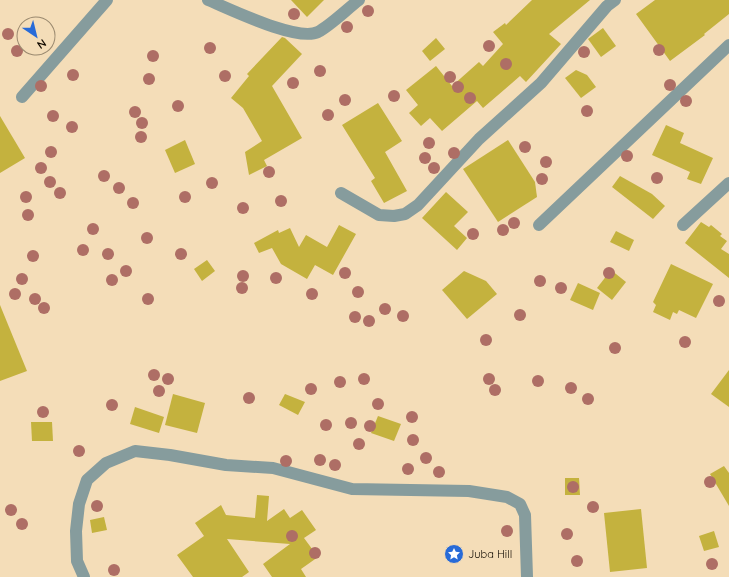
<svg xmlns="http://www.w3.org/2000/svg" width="729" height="577" font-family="Quicksand,sans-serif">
	<rect width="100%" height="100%" fill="#f4ddb8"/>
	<g fill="#c4b23e">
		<polygon points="291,0 324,0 307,17"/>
		<polygon points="532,0 590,0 549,34 561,44 526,82 520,76 483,108 477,101 442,131 430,118 421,126 409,113 418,105 406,90 436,66 452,86 479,62 483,66 503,44 493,32 505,23 506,25"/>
		<polygon points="655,0 729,0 729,14 704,34 705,35 670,61 636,14"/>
		<polygon points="603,28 616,46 601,57 588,39"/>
		<polygon points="282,37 285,38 302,54 272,86 302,138 264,160 267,166 249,175 245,152 262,141 243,108 231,98 249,76 247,74"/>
		<polygon points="436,38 445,49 430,61 422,51"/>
		<polygon points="576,70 587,75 596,87 581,98 565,78"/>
		<polygon points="378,103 402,141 385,152 407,191 384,203 371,181 375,178 342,125"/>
		<polygon points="0,116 25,158 0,173"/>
		<polygon points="666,125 684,133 680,143 713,158 701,184 687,179 690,172 652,155"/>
		<polygon points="185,140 195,164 175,173 165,150"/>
		<polygon points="508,140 535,182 537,197 498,222 463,169"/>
		<polygon points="620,176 652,194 665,206 653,219 612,187"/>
		<polygon points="446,192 468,212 454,226 467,238 457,250 422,218"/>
		<polygon points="701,222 709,227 711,225 722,234 720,236 727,241 721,249 729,254 729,278 685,243"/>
		<polygon points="339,225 356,234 333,275 315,265 307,279 281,264 272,248 259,253 254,243 278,230 279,233 290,228 299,247 306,235 327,247"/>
		<polygon points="616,231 634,240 629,251 610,242"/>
		<polygon points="207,260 215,271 202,281 194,269"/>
		<polygon points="671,264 713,284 696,318 679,310 677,314 673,312 670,320 653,312 656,305 653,302"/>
		<polygon points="611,270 626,282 612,300 597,288"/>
		<polygon points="464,271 486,281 497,294 467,319 442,290"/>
		<polygon points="578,283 600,293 593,310 570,300"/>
		<polygon points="0,305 27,371 0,381"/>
		<polygon points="729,370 729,407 711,394"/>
		<polygon points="173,394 205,403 197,433 165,425"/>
		<polygon points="285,394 305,402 298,415 279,405"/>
		<polygon points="135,407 164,417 159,433 130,424"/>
		<polygon points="378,416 401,424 394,441 371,433"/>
		<polygon points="31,422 52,422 53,441 32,441"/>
		<polygon points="724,466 729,473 729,506 710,474"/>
		<polygon points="565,478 579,478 580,495 565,495"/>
		<polygon points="257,495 269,496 267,521 284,509 290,518 302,510 316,530 304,538 318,557 301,569 306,577 272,577 263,564 290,544 227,539 249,572 242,577 193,577 177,555 204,536 195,523 221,505 226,515 255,518"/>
		<polygon points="641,509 647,568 610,572 604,513"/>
		<polygon points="104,517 107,530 92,533 90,520"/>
		<polygon points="714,531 719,547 704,551 699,536"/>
	</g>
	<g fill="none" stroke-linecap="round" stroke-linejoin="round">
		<g stroke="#869c9d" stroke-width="12">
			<path d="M208 0C230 9 297 42 318 32 331 25 347 9 359 0"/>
			<polyline points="22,97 107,0"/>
			<polyline points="341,193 379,215 394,216 405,214 418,205 479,139 541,83 607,6 615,0"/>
			<polyline points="539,225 729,45"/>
			<polyline points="683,225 729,183"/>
			<polyline points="84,577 77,561 76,531 79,504 87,480 106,463 135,451 170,455 226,465 273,468 352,489 469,491 507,497 520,504 525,515 527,577"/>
		</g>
	</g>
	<g fill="#ae6e65">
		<circle cx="368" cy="11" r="6"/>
		<circle cx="294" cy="14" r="6"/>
		<circle cx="347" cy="27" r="6"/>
		<circle cx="8" cy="34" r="6"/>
		<circle cx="489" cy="46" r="6"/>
		<circle cx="210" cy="48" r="6"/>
		<circle cx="659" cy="50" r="6"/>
		<circle cx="17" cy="51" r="6"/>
		<circle cx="584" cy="52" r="6"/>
		<circle cx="153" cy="56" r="6"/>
		<circle cx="506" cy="64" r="6"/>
		<circle cx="320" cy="71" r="6"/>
		<circle cx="73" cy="75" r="6"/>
		<circle cx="225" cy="76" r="6"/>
		<circle cx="450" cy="77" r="6"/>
		<circle cx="149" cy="79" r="6"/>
		<circle cx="293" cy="83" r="6"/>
		<circle cx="670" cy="85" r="6"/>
		<circle cx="41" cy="86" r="6"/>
		<circle cx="458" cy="87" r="6"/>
		<circle cx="394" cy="96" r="6"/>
		<circle cx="470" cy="98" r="6"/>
		<circle cx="345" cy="100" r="6"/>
		<circle cx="686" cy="101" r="6"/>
		<circle cx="178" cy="106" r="6"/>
		<circle cx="587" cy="111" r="6"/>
		<circle cx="135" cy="112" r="6"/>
		<circle cx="328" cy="115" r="6"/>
		<circle cx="53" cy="116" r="6"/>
		<circle cx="142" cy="123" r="6"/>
		<circle cx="72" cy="127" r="6"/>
		<circle cx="141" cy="137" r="6"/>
		<circle cx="429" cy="143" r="6"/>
		<circle cx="525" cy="147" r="6"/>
		<circle cx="51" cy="152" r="6"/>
		<circle cx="454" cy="153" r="6"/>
		<circle cx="627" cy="156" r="6"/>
		<circle cx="425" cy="158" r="6"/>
		<circle cx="546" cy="162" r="6"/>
		<circle cx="41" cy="168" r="6"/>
		<circle cx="434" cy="168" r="6"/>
		<circle cx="269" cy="172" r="6"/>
		<circle cx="104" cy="176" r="6"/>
		<circle cx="657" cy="178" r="6"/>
		<circle cx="542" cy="179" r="6"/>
		<circle cx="50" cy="182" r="6"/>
		<circle cx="212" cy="183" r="6"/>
		<circle cx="119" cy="188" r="6"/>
		<circle cx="60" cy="193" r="6"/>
		<circle cx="26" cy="197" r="6"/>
		<circle cx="185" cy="197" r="6"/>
		<circle cx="281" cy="201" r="6"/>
		<circle cx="133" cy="203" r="6"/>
		<circle cx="243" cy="208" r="6"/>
		<circle cx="28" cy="215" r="6"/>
		<circle cx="514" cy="223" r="6"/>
		<circle cx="93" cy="229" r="6"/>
		<circle cx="503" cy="230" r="6"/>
		<circle cx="473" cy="234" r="6"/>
		<circle cx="147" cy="238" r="6"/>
		<circle cx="83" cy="250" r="6"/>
		<circle cx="108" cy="254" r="6"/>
		<circle cx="181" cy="254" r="6"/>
		<circle cx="33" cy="256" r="6"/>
		<circle cx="126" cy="271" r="6"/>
		<circle cx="345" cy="273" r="6"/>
		<circle cx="609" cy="273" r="6"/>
		<circle cx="243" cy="276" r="6"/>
		<circle cx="276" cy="278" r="6"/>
		<circle cx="22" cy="279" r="6"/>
		<circle cx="112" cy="280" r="6"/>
		<circle cx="540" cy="281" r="6"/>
		<circle cx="242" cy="288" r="6"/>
		<circle cx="561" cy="288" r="6"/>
		<circle cx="358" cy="292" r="6"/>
		<circle cx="15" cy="294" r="6"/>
		<circle cx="312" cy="294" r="6"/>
		<circle cx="35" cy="299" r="6"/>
		<circle cx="148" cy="299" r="6"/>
		<circle cx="719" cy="301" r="6"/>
		<circle cx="44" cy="308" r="6"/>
		<circle cx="385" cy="309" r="6"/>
		<circle cx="520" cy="315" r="6"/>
		<circle cx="403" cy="316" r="6"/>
		<circle cx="355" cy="317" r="6"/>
		<circle cx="369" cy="321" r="6"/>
		<circle cx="486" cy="340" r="6"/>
		<circle cx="685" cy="342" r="6"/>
		<circle cx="615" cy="348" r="6"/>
		<circle cx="154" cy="375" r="6"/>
		<circle cx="168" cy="379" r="6"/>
		<circle cx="364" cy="379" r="6"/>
		<circle cx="489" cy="379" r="6"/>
		<circle cx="538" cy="381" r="6"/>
		<circle cx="340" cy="382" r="6"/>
		<circle cx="571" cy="388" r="6"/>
		<circle cx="311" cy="389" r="6"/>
		<circle cx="495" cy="390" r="6"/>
		<circle cx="159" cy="391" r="6"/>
		<circle cx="249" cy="398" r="6"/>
		<circle cx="588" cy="399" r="6"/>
		<circle cx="378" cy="404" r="6"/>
		<circle cx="112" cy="405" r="6"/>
		<circle cx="43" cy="412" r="6"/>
		<circle cx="412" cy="417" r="6"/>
		<circle cx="351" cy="423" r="6"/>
		<circle cx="326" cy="425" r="6"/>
		<circle cx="370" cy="426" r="6"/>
		<circle cx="413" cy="440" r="6"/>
		<circle cx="359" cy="444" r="6"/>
		<circle cx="79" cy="451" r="6"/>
		<circle cx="426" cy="458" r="6"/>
		<circle cx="320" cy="460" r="6"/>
		<circle cx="286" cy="461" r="6"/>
		<circle cx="335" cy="465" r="6"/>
		<circle cx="408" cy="469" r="6"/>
		<circle cx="439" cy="472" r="6"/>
		<circle cx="710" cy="482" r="6"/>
		<circle cx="573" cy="487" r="6"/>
		<circle cx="97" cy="506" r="6"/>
		<circle cx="593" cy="507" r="6"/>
		<circle cx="11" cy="510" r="6"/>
		<circle cx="22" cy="524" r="6"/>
		<circle cx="507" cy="531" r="6"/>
		<circle cx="567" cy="534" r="6"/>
		<circle cx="292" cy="536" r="6"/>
		<circle cx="315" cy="553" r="6"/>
		<circle cx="577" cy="561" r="6"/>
		<circle cx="712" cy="564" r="6"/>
		<circle cx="114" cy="570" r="6"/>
	</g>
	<defs>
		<g id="sight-disc" transform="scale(1)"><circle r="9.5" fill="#286bd8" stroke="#f4ddb8"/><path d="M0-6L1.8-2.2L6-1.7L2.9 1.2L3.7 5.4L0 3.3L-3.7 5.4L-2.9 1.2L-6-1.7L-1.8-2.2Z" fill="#fff"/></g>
	</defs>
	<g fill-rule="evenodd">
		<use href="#sight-disc" x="454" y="554"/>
	</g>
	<g text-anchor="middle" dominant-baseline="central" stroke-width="4" stroke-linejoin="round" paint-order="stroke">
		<g font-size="11" fill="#120b01" stroke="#f4ddb8" text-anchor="start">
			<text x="468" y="554">Juba Hill</text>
		</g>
	</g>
	<g transform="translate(36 36) rotate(145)"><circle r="19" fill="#f4ddb8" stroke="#9a896f"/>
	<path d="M0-3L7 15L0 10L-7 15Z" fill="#286bd8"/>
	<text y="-6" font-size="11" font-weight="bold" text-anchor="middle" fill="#120b01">N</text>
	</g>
</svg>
